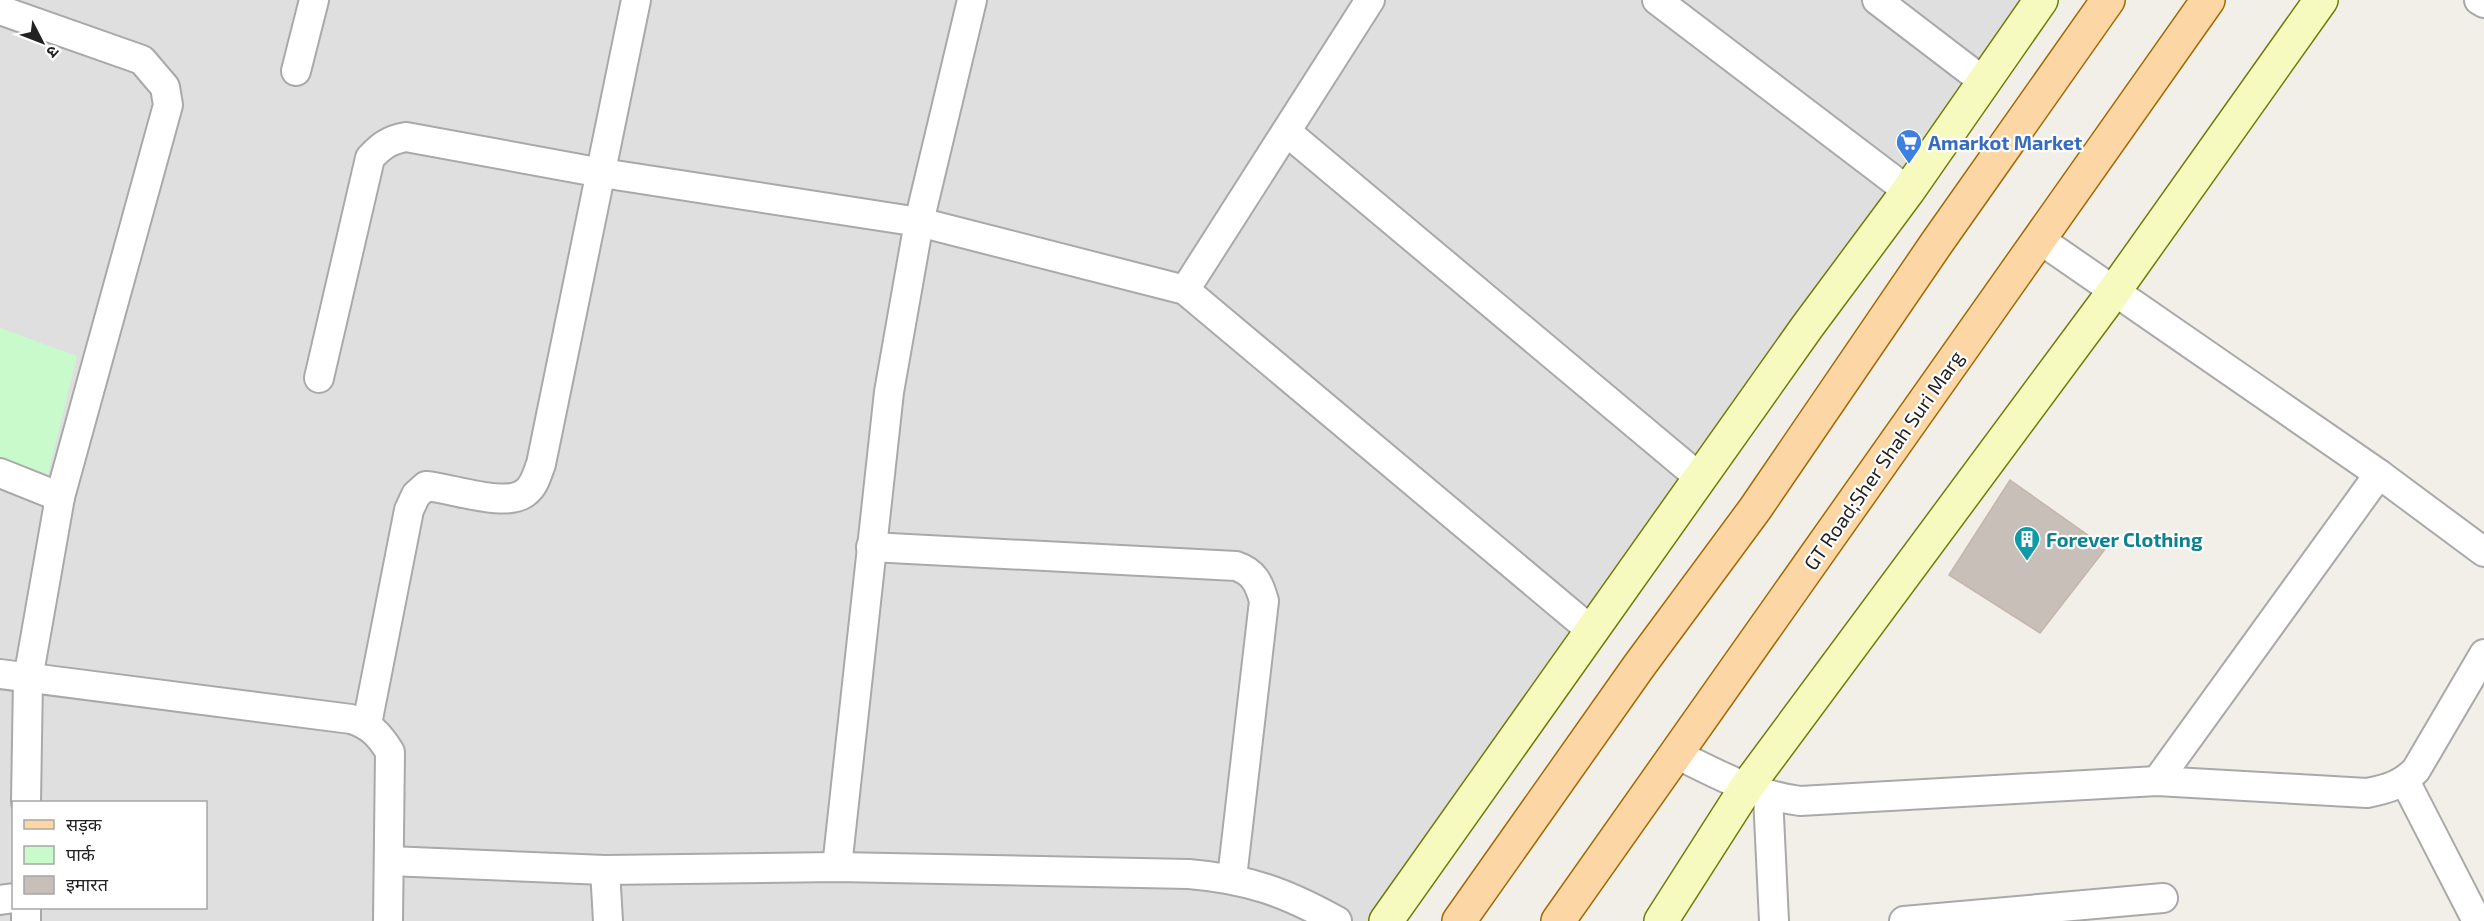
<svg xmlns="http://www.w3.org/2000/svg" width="2484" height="921" font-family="'Exo 2','Noto Sans Devanagari',sans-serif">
	<rect width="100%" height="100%" fill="#f2efe9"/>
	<path fill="#e0dfdf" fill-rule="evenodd" d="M0 0H2021L1373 921H0ZM14 802H206V908H14Z"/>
	<polygon fill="#c8facc" points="0,328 77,356 48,474 0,457"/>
	<polygon fill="#c7bfb8" stroke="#c4b6ab" stroke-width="1.5" points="2010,480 2106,548 2040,633 1949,575"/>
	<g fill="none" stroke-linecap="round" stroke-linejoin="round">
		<g stroke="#a9a9a9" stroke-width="32">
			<g id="minor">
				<polyline points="1657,0 1908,191"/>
				<polyline points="1877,0 1983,81"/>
				<polyline points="2479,0 2484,3"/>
				<polyline points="0,10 142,60 165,87 168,105 60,497 28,679 26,802"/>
				<polyline points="296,71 314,0"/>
				<polyline points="1288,133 1700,478"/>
				<polyline points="2039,239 2379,474 2484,552"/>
				<polyline points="1185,290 1370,0"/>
				<path d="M319 378 370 158C381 146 389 140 406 137L602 173 919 222 1185 290 1593 632"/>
				<polyline points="0,473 60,497"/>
				<path d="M871 547 1236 566C1254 572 1259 583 1264 601L1232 878"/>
				<path d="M0 674 351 719C370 725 379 734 390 752L388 921"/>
				<path d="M367 724 409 510 416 495 426 486C452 488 507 509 526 492 535 485 537 474 541 464L636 0"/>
				<path d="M1676 754C1717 774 1754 795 1800 801L2157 781 2367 793C2387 789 2402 785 2416 770L2484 654"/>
				<polyline points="2157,781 2379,474"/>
				<polyline points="2405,781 2477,921"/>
				<polyline points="1768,796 1774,921"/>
				<path d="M389 861 605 870 837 867 1189 874C1248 879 1285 892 1337 921"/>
				<polyline points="837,867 889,392 919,222 972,0"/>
				<polyline points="605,870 608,921"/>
				<polyline points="0,900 14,898"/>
				<polyline points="26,908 26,921"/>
				<polyline points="1904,921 2163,898"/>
			</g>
		</g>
		<g stroke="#707d05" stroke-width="36">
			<g id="secondary">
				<polyline points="1386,921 1807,327 1908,191 2041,0"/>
				<polyline points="1661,921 1746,788 2115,290 2321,0"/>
			</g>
		</g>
		<g stroke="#a06b00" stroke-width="36">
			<g id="primary">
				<polyline points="1459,921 1639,666 1755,509 1936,244 2108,0"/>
				<polyline points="1558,921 2208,0"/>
			</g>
		</g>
		<use href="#minor" stroke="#fff" stroke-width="28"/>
		<use href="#secondary" stroke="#f7fabf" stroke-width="33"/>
		<use href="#primary" stroke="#fcd6a4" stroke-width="33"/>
	</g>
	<defs>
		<g id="supermarket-pin" transform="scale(1.35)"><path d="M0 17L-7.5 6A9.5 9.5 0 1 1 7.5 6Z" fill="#3f7fe0" stroke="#fff"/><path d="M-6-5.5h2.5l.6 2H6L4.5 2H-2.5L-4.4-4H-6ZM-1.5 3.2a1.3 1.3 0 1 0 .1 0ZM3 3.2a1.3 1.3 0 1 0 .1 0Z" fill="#fff"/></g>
		<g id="building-pin" transform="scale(1.35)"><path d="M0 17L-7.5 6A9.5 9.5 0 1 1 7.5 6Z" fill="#0f9aa8" stroke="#fff"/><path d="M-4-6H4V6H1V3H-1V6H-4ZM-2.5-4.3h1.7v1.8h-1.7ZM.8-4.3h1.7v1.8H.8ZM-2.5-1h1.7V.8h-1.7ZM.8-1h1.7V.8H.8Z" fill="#fff"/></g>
	</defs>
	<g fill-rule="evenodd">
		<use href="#supermarket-pin" x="1909" y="142"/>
		<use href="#building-pin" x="2027" y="539"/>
	</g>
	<g text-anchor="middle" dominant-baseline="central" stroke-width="4.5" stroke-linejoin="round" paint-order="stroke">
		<g font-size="20" font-weight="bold" fill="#366cbe" stroke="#fff" text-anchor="start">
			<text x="1928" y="142">Amarkot Market</text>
		</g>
		<g font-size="20" fill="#222" stroke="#fff">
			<text transform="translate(1883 460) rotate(-55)">GT Road;Sher Shah Suri Marg</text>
		</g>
		<g font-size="20" font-weight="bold" fill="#0d838f" stroke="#fff" text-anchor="start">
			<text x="2046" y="539">Forever Clothing</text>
		</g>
	</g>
	<rect x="12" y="801" width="195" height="108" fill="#ffffff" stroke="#a7a7a7" stroke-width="1.5"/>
	<rect x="24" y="820" width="30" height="9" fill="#fcd6a4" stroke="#a7a7a7" stroke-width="1.5"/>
	<text x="66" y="831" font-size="18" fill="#222222">सड़क</text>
	<rect x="24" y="846" width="30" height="18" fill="#c8facc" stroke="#a7a7a7" stroke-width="1.5"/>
	<text x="66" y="861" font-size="18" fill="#222222">पार्क</text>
	<rect x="24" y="876" width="30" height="18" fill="#c7bfb8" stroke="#a7a7a7" stroke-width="1.5"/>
	<text x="66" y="891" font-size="18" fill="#222222">इमारत</text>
	<g transform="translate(42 42) rotate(132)" stroke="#ffffff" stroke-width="4.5" paint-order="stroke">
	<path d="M0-4.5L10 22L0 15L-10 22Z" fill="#222222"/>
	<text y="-9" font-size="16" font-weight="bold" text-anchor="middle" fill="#222222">उ</text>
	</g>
</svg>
